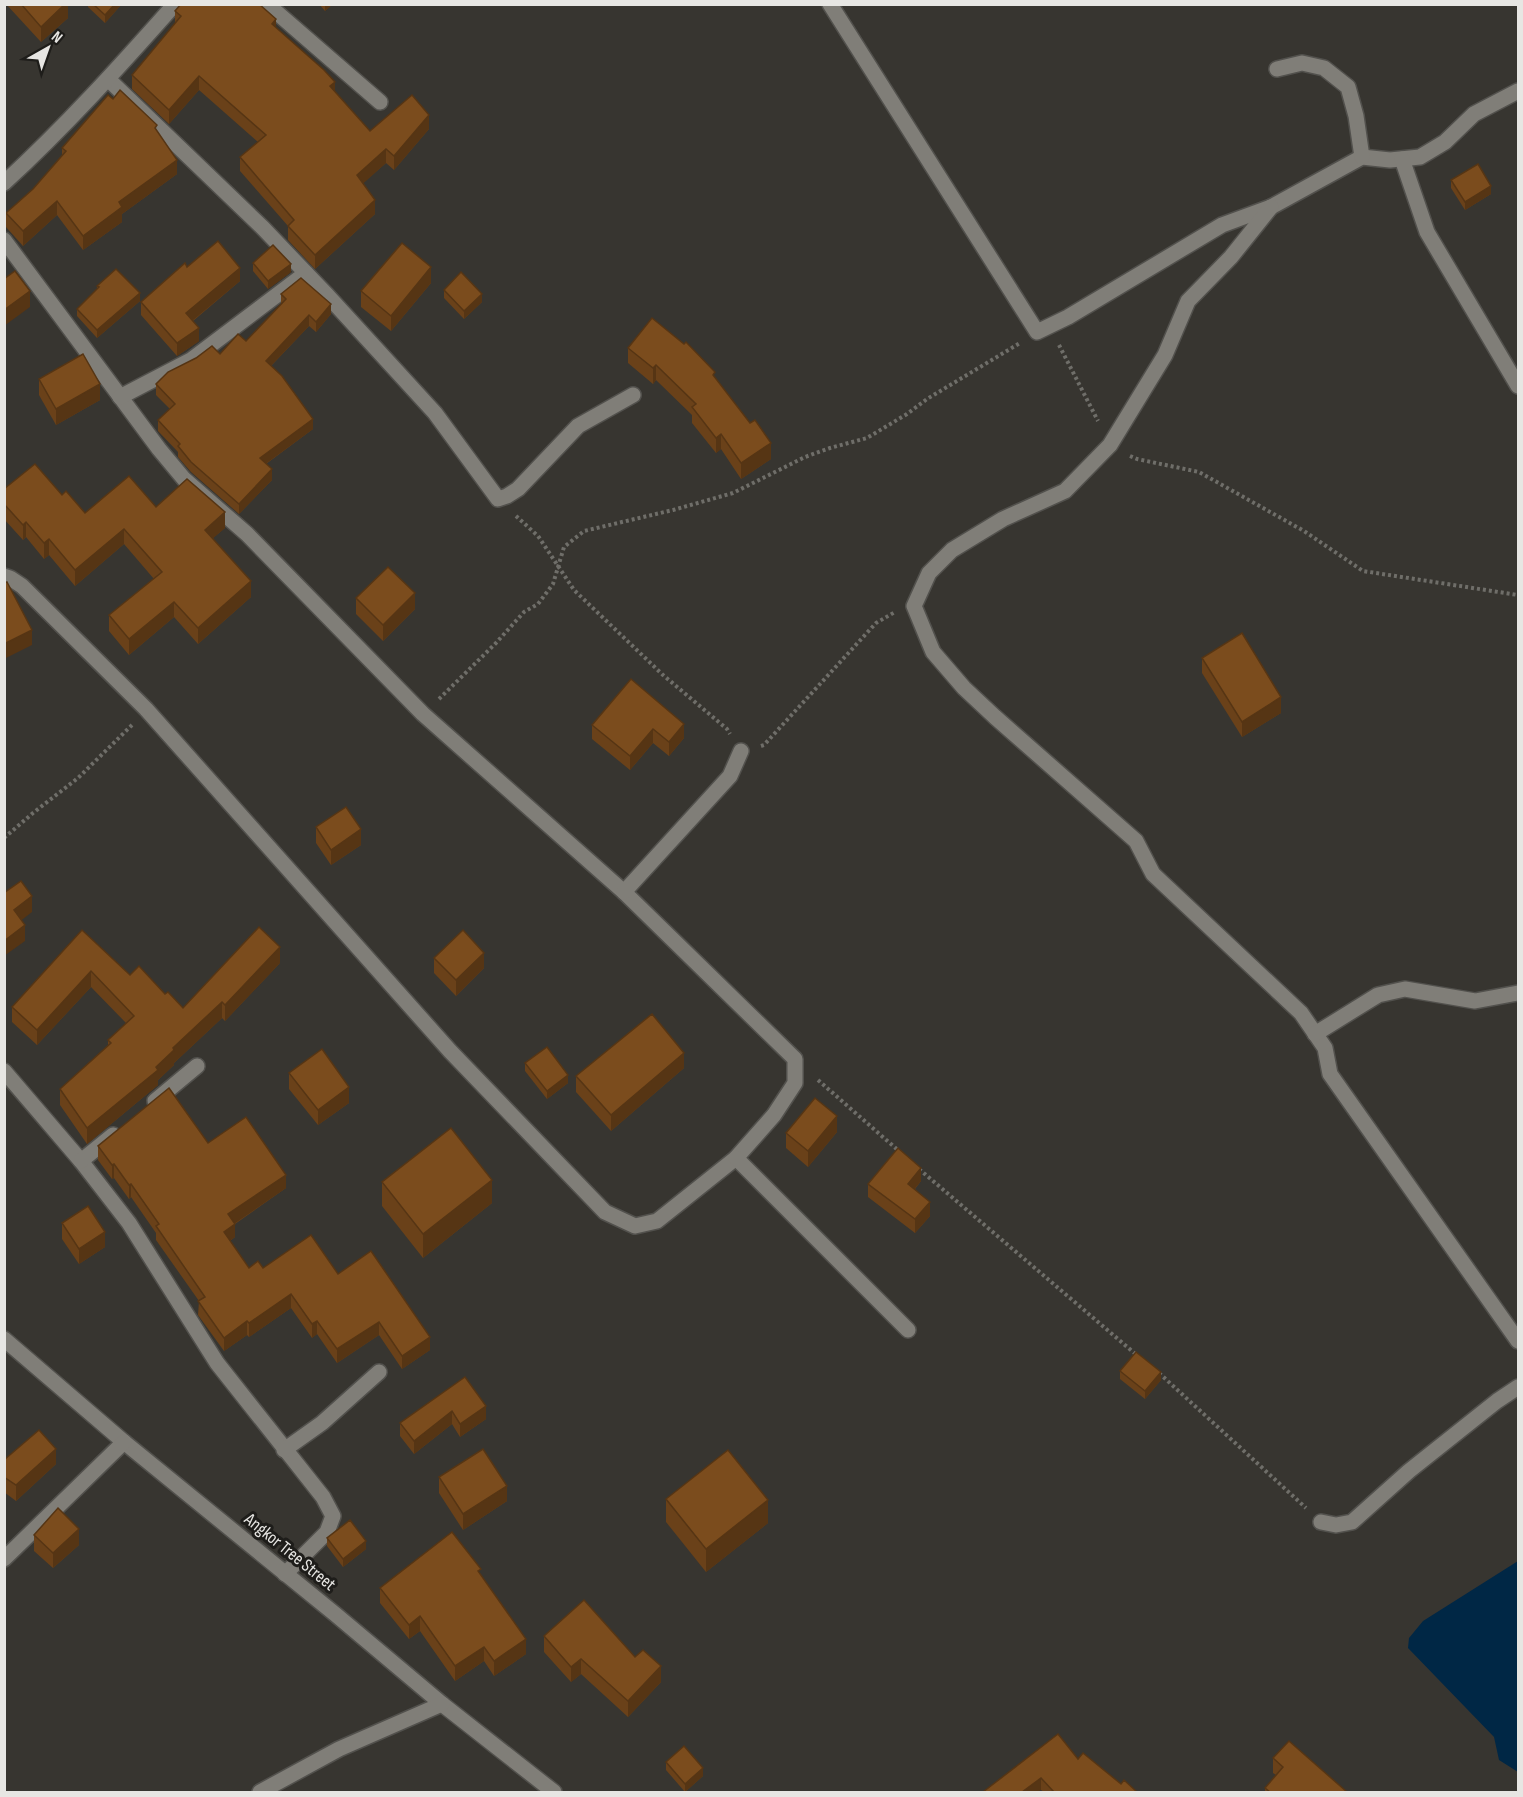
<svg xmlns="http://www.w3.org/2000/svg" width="1523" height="1797" font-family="'Sofia Sans Condensed',sans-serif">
	<rect width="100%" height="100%" fill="#373530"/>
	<polygon fill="#002745" points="1518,1561 1518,1772 1499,1760 1494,1737 1408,1648 1409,1638 1423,1621"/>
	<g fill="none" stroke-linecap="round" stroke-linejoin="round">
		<g stroke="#52514d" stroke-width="18">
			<g id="minor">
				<polyline points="267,4 380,102"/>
				<polyline points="830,4 1037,332 1068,317 1222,225 1271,207 1362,157 1390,160 1420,157 1445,142 1474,114 1518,91"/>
				<polyline points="1277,69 1302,63 1324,68 1348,87 1356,116 1362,157"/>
				<polyline points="108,79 263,228 327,295 435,413 498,499 507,496 518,489 578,426 633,395"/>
				<polyline points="1402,159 1427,232 1518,386"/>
				<path d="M4 183C65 127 120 66 175 4"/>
				<polyline points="1271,207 1231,257 1188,301 1165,355 1110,445 1065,491 1003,519 952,550 929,573 914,606 933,652 964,688 995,717 1136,841 1153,874 1301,1013 1325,1048 1330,1074 1518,1341"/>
				<polyline points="4,240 159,449 184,479 247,534 423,714 624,892 795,1059 795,1083 774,1115 736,1158 657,1221 635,1226 605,1212 450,1051 146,709 22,586 10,578 4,576"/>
				<polyline points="120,397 191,360 306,273"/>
				<polyline points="624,892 730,776 741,751"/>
				<polyline points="1315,1034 1378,995 1405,989 1475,1001 1518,993"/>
				<polyline points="4,1071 81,1161 129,1223 217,1363 323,1497 333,1516 327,1532 285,1574"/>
				<polyline points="155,1101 197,1066"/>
				<polyline points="736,1158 908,1330"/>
				<polyline points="81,1161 113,1135"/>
				<polyline points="4,1339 124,1442 335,1614 442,1704 554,1792"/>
				<polyline points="284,1450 322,1423 379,1372"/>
				<polyline points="1321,1522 1336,1525 1352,1522 1409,1471 1497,1401 1518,1387"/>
				<polyline points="4,1559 124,1442"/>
				<polyline points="260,1792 339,1749 442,1704"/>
			</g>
		</g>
		<g stroke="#6f6e69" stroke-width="4" stroke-dasharray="3 3" stroke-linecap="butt">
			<polyline points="1059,345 1098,421"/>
			<polyline points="1130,456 1137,459 1199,472 1304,531 1363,571 1518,595"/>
			<polyline points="516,516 538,536 574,590 663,675 727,729 730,734"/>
			<polyline points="439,699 496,643 524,612 538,604 553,584 564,547 584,531 673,510 733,493 805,457 830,448 867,438 907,414 927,399 1020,343"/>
			<polyline points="761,746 764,745 876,623 895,612"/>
			<polyline points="4,838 33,813 78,778 132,725"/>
			<polyline points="818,1080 900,1152"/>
			<polyline points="919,1169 1139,1357"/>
			<polyline points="1159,1373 1306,1508"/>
		</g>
		<use href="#minor" stroke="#807e78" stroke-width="15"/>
	</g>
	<g fill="#6a4119">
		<polygon points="6,4 68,4 68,18 41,42"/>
		<polygon points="88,4 121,4 121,5 105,23 88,7"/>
		<polygon points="319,4 333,4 325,11"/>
		<polygon points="175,11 276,28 370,131 429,129 394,170 386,163 363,183 375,214 315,269 288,240 288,226 240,171 240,157 258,142 199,90 169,124 132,89 132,75 175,24"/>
		<polygon points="113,99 157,131 177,174 122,214 122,222 83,250 57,215 23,246 6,227 6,213 33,189 62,156 62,148"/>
		<polygon points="1451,180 1491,194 1465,210 1451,188"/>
		<polygon points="253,263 291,272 268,289 253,271"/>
		<polygon points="187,267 240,281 193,321 199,341 177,356 141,315 141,302"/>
		<polygon points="431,283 391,331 361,307 361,291"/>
		<polygon points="97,286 140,301 97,338 77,316 77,309 97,289"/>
		<polygon points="444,290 482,302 464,319 444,298"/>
		<polygon points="281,294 331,314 316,332 309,326 271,366 313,429 266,464 272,480 239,514 191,472 178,457 178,452 158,431 158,420 170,409 156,395 156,384 246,341 281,304"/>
		<polygon points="628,348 715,378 771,459 741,479 721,449 716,453 692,423 692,415 656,380 653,384 628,363"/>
		<polygon points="39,379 100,400 56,425 39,395"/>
		<polygon points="4,489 62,495 85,513 156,507 225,528 213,538 251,597 198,644 174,617 129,655 109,631 109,615 154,579 124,544 75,586 49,555 44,559 26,537 23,540 4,519"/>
		<polygon points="356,598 415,609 383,641 356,614"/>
		<polygon points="1202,658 1281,713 1242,737 1202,673"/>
		<polygon points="684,724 684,738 669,756 653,743 630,770 592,739 592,725"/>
		<polygon points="316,827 361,845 331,865 316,843"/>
		<polygon points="82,930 130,975 165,994 183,1008 280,963 225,1021 222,1018 174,1063 174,1065 158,1080 158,1085 87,1144 60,1105 60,1089 108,1045 108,1040 126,1023 91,987 37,1045 12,1022 12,1007"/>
		<polygon points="434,958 484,968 456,996 434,973"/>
		<polygon points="525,1063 568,1083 547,1099 525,1071"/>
		<polygon points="684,1068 611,1131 576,1092 576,1076"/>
		<polygon points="289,1073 349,1103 318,1125 289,1089"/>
		<polygon points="837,1132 808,1167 786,1148 786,1133"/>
		<polygon points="208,1143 286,1188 235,1224 235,1237 230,1241 249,1268 338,1274 430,1350 402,1369 379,1335 337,1363 317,1334 312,1338 291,1308 249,1337 247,1335 224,1351 198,1315 199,1301 156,1240 156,1233 131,1197 129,1199 114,1178 112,1179 98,1160 98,1146"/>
		<polygon points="921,1181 915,1189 930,1216 915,1233 868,1197 868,1184"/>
		<polygon points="382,1182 492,1203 423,1258 382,1206"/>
		<polygon points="62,1223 105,1247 79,1264 62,1239"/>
		<polygon points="1120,1371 1161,1380 1145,1399 1120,1379"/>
		<polygon points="465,1377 486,1419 460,1437 452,1424 414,1454 400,1436 400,1423"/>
		<polygon points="4,1460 56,1464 16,1501 4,1492"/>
		<polygon points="439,1477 507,1501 463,1530 439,1493"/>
		<polygon points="666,1499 768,1523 706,1572 666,1522"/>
		<polygon points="34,1535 79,1545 53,1568 34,1551"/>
		<polygon points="327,1538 366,1549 343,1567 327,1546"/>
		<polygon points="481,1575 526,1654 494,1676 484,1661 455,1681 420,1631 409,1639 380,1603 380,1588"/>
		<polygon points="544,1636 635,1657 661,1682 628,1717 581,1674 571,1682 544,1652"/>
		<polygon points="1273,1758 1347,1792 1265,1792 1265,1788 1276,1775 1273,1773"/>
		<polygon points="1078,1759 1121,1784 1137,1792 1044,1792 1041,1790 983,1792"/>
		<polygon points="666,1762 703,1776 685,1792 666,1770"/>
	</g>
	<g fill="#563514">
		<polygon points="65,4 68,4 68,18 41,42 41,27"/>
		<polygon points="115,4 121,5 105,23 105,15"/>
		<polygon points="325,4 333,4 325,11"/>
		<polygon points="276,19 276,33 272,24"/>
		<polygon points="199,76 199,90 169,124 169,110"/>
		<polygon points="335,82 335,96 330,86"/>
		<polygon points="429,115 429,129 394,170 394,156"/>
		<polygon points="386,149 386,163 357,189 357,175"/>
		<polygon points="177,160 177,174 122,214 122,222 83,250 83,236 119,202"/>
		<polygon points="1491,186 1491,194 1465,210 1465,202"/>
		<polygon points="375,200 375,214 315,269 315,255"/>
		<polygon points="57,201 57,215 23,246 23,231"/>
		<polygon points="291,264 291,272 268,289 268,281"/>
		<polygon points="431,267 431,283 391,331 391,316"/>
		<polygon points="240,268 240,281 186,326 186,313"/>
		<polygon points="30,291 30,307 4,326 4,310"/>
		<polygon points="140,293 140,301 97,338 97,330"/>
		<polygon points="482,294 482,302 464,319 464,311"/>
		<polygon points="331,304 331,314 316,332 316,322"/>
		<polygon points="309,315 309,326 266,371 266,361"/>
		<polygon points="199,328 199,341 177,356 177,343"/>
		<polygon points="656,365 656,380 653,384 653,368"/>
		<polygon points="100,384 100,400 56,425 56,409"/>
		<polygon points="313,419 313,429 260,468 260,458"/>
		<polygon points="721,434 721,449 716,453 716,438"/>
		<polygon points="771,443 771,459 741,479 741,463"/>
		<polygon points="272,469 272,480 239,514 239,504"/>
		<polygon points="225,512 225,528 205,545 205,530"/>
		<polygon points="26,522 26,537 23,540 23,525"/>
		<polygon points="124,529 124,544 75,586 75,570"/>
		<polygon points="49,539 49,555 44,559 44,543"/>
		<polygon points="251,581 251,597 198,644 198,628"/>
		<polygon points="415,593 415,609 383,641 383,625"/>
		<polygon points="174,602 174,617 129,655 129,639"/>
		<polygon points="32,630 32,645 4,659 4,644"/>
		<polygon points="1281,697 1281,713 1242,737 1242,722"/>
		<polygon points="684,724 684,738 669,756 669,742"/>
		<polygon points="653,729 653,743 630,770 630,756"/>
		<polygon points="361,829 361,845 331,865 331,850"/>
		<polygon points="32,896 32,912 14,926 14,910"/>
		<polygon points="25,925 25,941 4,956 4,941"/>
		<polygon points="280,947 280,963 225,1021 225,1005"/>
		<polygon points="484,953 484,968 456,996 456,980"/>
		<polygon points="91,971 91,987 37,1045 37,1030"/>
		<polygon points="222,1002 222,1018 174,1063 174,1065 158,1080 158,1085 87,1144 87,1128 156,1067 173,1048"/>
		<polygon points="684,1053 684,1068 611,1131 611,1115"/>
		<polygon points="568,1075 568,1083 547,1099 547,1091"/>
		<polygon points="349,1087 349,1103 318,1125 318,1110"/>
		<polygon points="837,1116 837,1132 808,1167 808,1151"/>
		<polygon points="114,1164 114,1178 112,1179 112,1165"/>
		<polygon points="921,1168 921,1181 908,1197 908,1184"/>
		<polygon points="286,1175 286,1188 228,1228 228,1214"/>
		<polygon points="492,1180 492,1203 423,1258 423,1234"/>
		<polygon points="131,1184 131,1197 129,1199 129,1185"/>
		<polygon points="930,1202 930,1216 915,1233 915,1219"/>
		<polygon points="235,1224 235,1237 224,1245 224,1232"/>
		<polygon points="105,1232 105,1247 79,1264 79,1249"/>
		<polygon points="291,1294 291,1308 249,1337 249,1323"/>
		<polygon points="247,1321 247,1335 224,1351 224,1338"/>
		<polygon points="317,1321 317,1334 312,1338 312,1324"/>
		<polygon points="379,1322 379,1335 337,1363 337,1349"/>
		<polygon points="430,1337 430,1350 402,1369 402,1356"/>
		<polygon points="1161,1372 1161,1380 1145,1399 1145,1391"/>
		<polygon points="486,1406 486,1419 460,1437 460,1424"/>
		<polygon points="452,1411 452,1424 414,1454 414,1441"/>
		<polygon points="56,1449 56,1464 16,1501 16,1485"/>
		<polygon points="507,1486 507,1501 463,1530 463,1514"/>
		<polygon points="768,1500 768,1523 706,1572 706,1549"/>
		<polygon points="79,1529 79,1545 53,1568 53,1553"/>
		<polygon points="366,1541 366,1549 343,1567 343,1559"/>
		<polygon points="420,1616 420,1631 409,1639 409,1625"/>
		<polygon points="526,1639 526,1654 494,1676 494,1661"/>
		<polygon points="484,1647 484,1661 455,1681 455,1666"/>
		<polygon points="581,1659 581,1674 571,1682 571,1667"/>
		<polygon points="661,1666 661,1682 628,1717 628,1701"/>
		<polygon points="703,1768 703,1776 685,1792 685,1784"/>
		<polygon points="1041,1778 1041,1790 1037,1792 1022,1792"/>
	</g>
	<g fill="#7b4c1d" stroke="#563514" stroke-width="1.5">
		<polygon points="21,4 65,4 41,27"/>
		<polygon points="93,4 115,4 105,15"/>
		<polygon points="181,4 259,4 276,19 272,24 324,70 335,82 330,86 370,131 412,95 429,115 394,156 386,149 357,175 375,200 315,255 288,226 294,220 240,157 266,135 199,76 169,110 132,75 181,16 175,11"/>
		<polygon points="120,90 157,125 155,128 177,160 119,202 122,207 83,236 57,201 23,231 6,213 33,189 66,151 62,148 108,95 113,99"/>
		<polygon points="1478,164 1491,186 1465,202 1451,180"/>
		<polygon points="218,241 240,268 186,313 199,328 177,343 141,302 185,263 187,267"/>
		<polygon points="402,243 431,267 391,316 361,291"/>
		<polygon points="273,245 291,264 268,281 253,263"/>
		<polygon points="116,269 140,293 97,330 77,309 99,287 97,286"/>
		<polygon points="15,271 30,291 4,310 4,279"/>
		<polygon points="461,272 482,294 464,311 444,290"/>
		<polygon points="301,278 331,304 316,322 309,315 266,361 282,376 313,419 260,458 272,469 239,504 191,462 178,446 180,444 158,420 175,404 156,384 168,372 196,358 212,346 220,354 238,334 246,341 286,299 281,294"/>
		<polygon points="652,318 684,344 686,342 715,372 713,375 750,423 755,420 771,443 741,463 721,434 716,438 692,407 696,404 656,365 653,368 628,348"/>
		<polygon points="83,354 100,384 56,409 39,379"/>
		<polygon points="35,464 62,495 66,491 85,513 129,476 156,507 187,479 225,512 205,530 251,581 198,628 174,602 129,639 109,615 162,572 124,529 75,570 49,539 44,543 26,522 23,525 4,504 4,489"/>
		<polygon points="388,567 415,593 383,625 356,598"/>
		<polygon points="7,582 32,630 4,644 4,583"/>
		<polygon points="1242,633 1281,697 1242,722 1202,658"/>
		<polygon points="631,679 684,724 669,742 653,729 630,756 592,725"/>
		<polygon points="346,807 361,829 331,850 316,827"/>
		<polygon points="21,881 32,896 14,910 25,925 4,941 4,893"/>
		<polygon points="259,927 280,947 225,1005 222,1002 173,1048 174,1050 156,1067 158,1070 87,1128 60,1089 111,1043 108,1040 134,1016 91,971 37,1030 12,1007 82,930 130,975 139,966 165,994 168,992 183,1008"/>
		<polygon points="463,930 484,953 456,980 434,958"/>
		<polygon points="652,1014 684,1053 611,1115 576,1076"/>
		<polygon points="547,1047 568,1075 547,1091 525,1063"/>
		<polygon points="322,1049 349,1087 318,1110 289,1073"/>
		<polygon points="169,1088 208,1143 246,1117 286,1175 228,1214 235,1224 224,1232 249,1268 258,1261 263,1268 311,1235 338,1274 371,1251 430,1337 402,1356 379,1322 337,1349 317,1321 312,1324 291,1294 249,1323 247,1321 224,1338 198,1301 205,1297 156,1226 159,1224 131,1184 129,1185 114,1164 112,1165 98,1146"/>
		<polygon points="815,1098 837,1116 808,1151 786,1133"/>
		<polygon points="451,1128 492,1180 423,1234 382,1182"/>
		<polygon points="898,1148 921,1168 908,1184 930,1202 915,1219 868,1184"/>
		<polygon points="88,1206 105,1232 79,1249 62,1223"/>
		<polygon points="1136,1352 1161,1372 1145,1391 1120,1371"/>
		<polygon points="465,1377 486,1406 460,1424 452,1411 414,1441 400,1423"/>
		<polygon points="39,1430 56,1449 16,1485 4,1477 4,1460"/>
		<polygon points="483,1449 507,1486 463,1514 439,1477"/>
		<polygon points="728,1450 768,1500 706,1549 666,1499"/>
		<polygon points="58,1508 79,1529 53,1553 34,1535"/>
		<polygon points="350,1520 366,1541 343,1559 327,1538"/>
		<polygon points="452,1532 481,1569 478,1571 526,1639 494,1661 484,1647 455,1666 420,1616 409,1625 380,1588"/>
		<polygon points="584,1600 635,1657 643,1650 661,1666 628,1701 581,1659 571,1667 544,1636"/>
		<polygon points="1058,1734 1078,1759 1083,1753 1121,1784 1124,1780 1137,1792 1054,1792 1041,1778 1022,1792 983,1792"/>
		<polygon points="1289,1741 1347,1792 1270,1792 1265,1788 1283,1767 1273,1758"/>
		<polygon points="684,1746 703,1768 685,1784 666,1762"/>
	</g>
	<g text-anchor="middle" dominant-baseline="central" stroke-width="6" stroke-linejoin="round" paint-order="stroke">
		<g font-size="18" fill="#e7e6e3" stroke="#1e1d1a">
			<text transform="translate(290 1552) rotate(39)">Angkor Tree Street</text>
		</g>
	</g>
	<rect width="1523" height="1797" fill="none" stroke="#e7e6e3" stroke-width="12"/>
	<g transform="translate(48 48) rotate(40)" stroke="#1e1d1a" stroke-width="4.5" paint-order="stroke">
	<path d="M0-4.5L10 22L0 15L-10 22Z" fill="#e7e6e3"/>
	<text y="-9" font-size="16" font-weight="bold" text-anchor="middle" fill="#e7e6e3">N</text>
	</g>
</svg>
